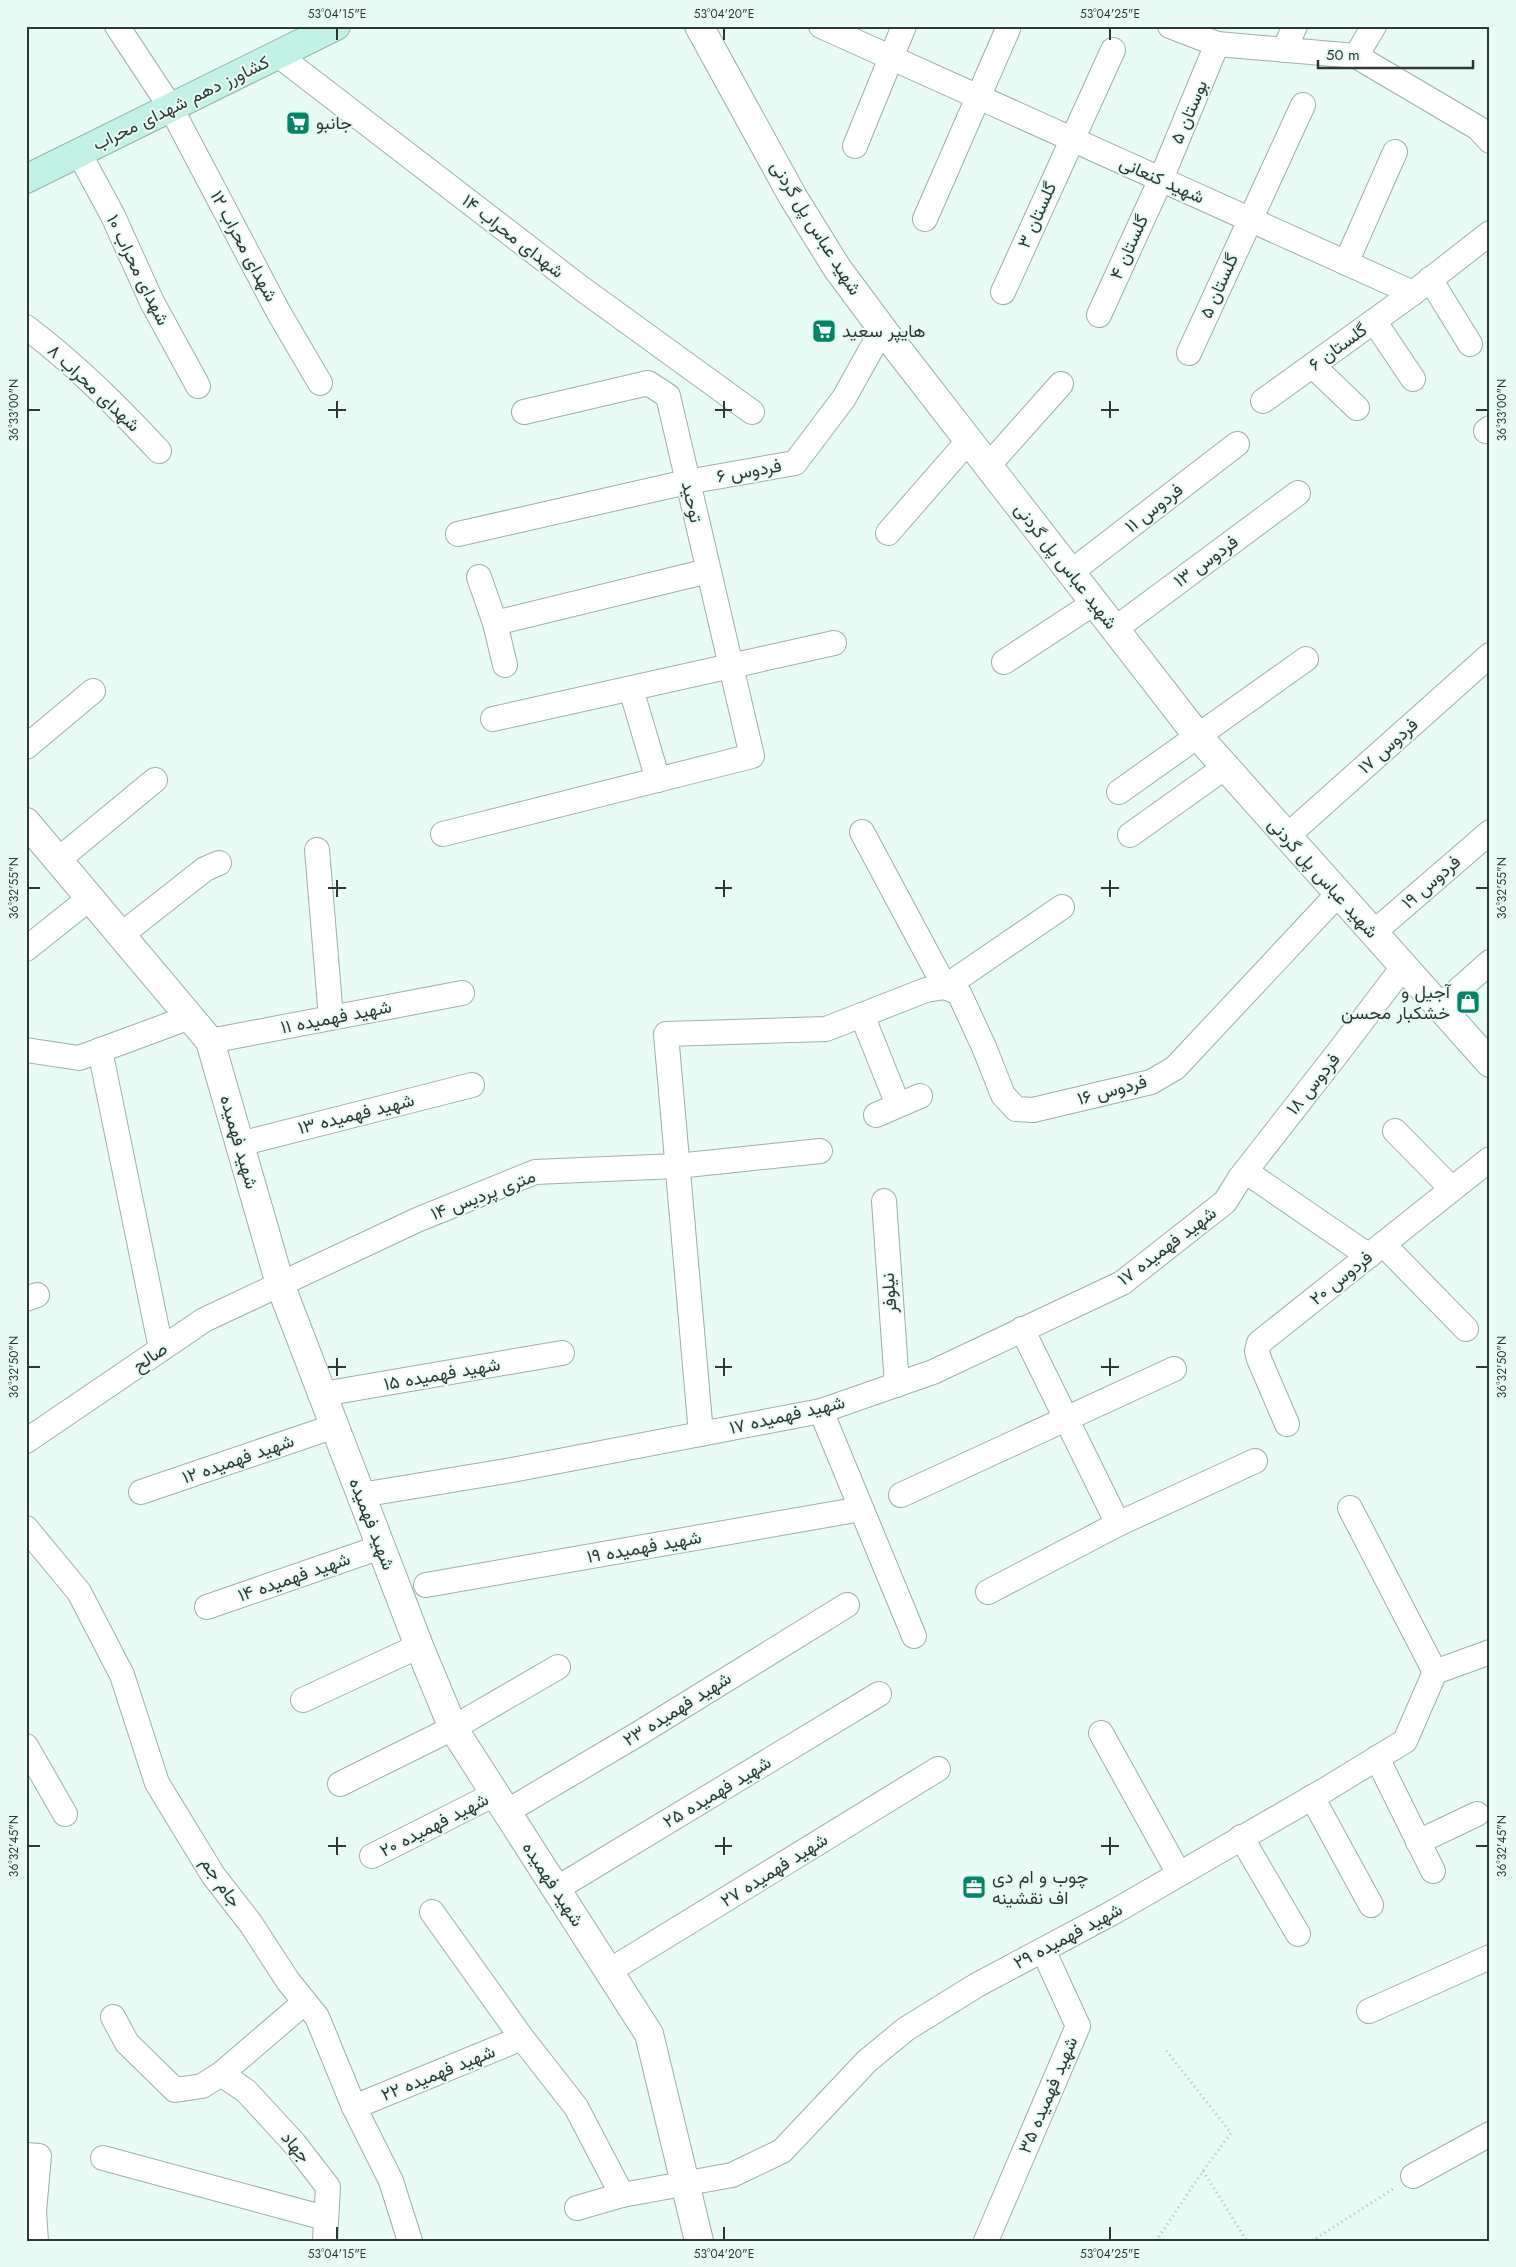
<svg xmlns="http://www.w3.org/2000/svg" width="1516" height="2267" font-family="Jost,Vazirmatn,sans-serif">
	<rect width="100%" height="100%" fill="#e8fcf5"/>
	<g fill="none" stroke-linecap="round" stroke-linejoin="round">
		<g stroke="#9cafa8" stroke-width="26">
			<g id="minor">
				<polyline points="117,26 171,108 279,313 320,383"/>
				<polyline points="821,26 1413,293"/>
				<polyline points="1170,26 1217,44 1356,56 1478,128 1490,141"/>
				<polyline points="1284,50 1295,26"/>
				<polyline points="278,55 581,288 752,412"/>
				<polyline points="1356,56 1374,26"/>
				<polyline points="855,146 904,26"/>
				<polyline points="79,153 113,216 152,302 198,386"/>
				<polyline points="925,219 1008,29"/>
				<polyline points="1346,263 1395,152"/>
				<polyline points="1430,279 1470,344"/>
				<polyline points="1003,292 1113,50"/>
				<polyline points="1099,315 1161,179 1217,44"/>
				<polyline points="1374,321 1413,379"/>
				<path d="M26 327C75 364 117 406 159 451"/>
				<polyline points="1189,353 1303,105"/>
				<polyline points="1313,366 1357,408"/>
				<polyline points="1263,401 1413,293 1490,233"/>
				<polyline points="1486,431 1490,428"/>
				<polyline points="988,466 1061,384"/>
				<polyline points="888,533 969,440"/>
				<polyline points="458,534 687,482 795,463 844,398 883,328"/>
				<polyline points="1071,572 1237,444"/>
				<polyline points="479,577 495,623 505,665"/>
				<polyline points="495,623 708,571"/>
				<polyline points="1115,629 1298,493"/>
				<polyline points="1004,662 1094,603"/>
				<polyline points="631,689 658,780"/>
				<polyline points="493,719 834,643"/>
				<polyline points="26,747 93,691"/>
				<polyline points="1119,792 1306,659"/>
				<polyline points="862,832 945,987"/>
				<polyline points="443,834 752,756 668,396 648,383 524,412"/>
				<polyline points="1130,835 1224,768"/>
				<polyline points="1286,837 1490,655"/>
				<polyline points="317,850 331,1018"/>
				<polyline points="58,860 155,780"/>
				<polyline points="1373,933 1490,832"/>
				<polyline points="121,935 205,869 219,863"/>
				<polyline points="26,949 90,898"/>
				<polyline points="945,987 959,993 984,1047 1003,1095 1016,1109 1033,1110 1151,1082 1175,1068 1338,894"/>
				<polyline points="1439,1007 1490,962"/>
				<polyline points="862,1015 898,1105"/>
				<polyline points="210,1041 462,993"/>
				<polyline points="26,1050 79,1058 190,1017"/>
				<polyline points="100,1050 161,1349"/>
				<polyline points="876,1115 920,1096"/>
				<polyline points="1395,1131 1452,1189"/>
				<polyline points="240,1144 472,1085"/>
				<polyline points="1245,1171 1369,1256"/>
				<polyline points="884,1201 897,1385"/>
				<polyline points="1383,1244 1466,1329"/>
				<polyline points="26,1299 37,1295"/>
				<polyline points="323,1394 562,1353"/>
				<polyline points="821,1411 914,1636"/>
				<polyline points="1287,1424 1259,1359 1257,1351 1259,1343 1490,1159"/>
				<polyline points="701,1434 666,1034 826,1029 926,990 945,987 1062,907"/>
				<polyline points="26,1441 204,1320 417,1220 535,1172 677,1166 820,1151"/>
				<polyline points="141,1492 335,1426"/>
				<polyline points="361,1495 512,1470 821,1411 933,1372 1122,1283 1225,1202 1240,1178 1340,1050 1403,967"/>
				<polyline points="901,1495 1174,1369"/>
				<polyline points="1350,1508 1435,1672"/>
				<polyline points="1118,1524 1255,1461"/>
				<polyline points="26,1528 79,1592 122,1675 157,1783 213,1875 251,1924 288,1981 317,2017 354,2107 391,2181 410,2241"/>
				<polyline points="426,1585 861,1509"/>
				<polyline points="988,1592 1118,1524 1022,1329"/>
				<polyline points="207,1607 381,1547"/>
				<polyline points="1435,1672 1490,1652"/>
				<polyline points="303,1700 419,1646"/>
				<polyline points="1101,1733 1179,1874"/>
				<polyline points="26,1746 65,1814"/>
				<polyline points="1377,1758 1433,1871"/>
				<polyline points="340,1784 453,1728 558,1667"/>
				<polyline points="1312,1797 1371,1905"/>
				<polyline points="506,1812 638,1734 847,1605"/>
				<polyline points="1241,1837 1298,1934"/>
				<polyline points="1418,1842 1477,1814"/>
				<polyline points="372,1856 495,1794"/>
				<polyline points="556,1889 879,1694"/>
				<polyline points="432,1912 522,2038"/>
				<polyline points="609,1971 938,1769"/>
				<polyline points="1369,2011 1490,1957"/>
				<polyline points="113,2017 127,2043 175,2090 202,2086 221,2074 246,2091 294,2143 328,2187 325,2241"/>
				<polyline points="221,2074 305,2002"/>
				<polyline points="354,2107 522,2038 576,2107 622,2195 732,2175 782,2151 867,2061 906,2029 977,1985 1112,1913 1325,1790 1405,1741 1435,1672"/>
				<polyline points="26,2155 39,2156 34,2211 36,2241"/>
				<polyline points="103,2158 325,2218"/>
				<polyline points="1413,2176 1490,2134"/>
				<polyline points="577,2208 622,2195"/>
				<polyline points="986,2241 1078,2026 1043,1950"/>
			</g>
		</g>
		<g stroke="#9cafa8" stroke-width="30">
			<g id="tertiary">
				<polyline points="699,26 793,197 837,268 886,334 1197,735 1490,1063"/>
				<polyline points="26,822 210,1041 280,1284 419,1646 453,1728 649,2034 699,2241"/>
			</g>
		</g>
		<g stroke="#9cafa8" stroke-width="30">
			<polyline id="secondary" points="26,179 336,26"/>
		</g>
		<g stroke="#aebeb9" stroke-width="3" stroke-dasharray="1 4" stroke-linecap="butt">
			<polyline points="1203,2171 1247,2241"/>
			<polyline points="1156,2241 1203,2171 1231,2133 1165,2049"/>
			<polyline points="1312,2241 1396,2187"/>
		</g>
		<use href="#minor" stroke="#fff" stroke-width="24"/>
		<use href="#tertiary" stroke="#fff" stroke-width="28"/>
		<use href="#secondary" stroke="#c2f1e5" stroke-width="28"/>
	</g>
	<path fill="none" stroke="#303734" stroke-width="2" d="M337 28V40M724 28V40M1110 28V40M337 401V418M724 401V418M1110 401V418M28 410H40M328 410H346M715 410H732M1101 410H1119M1476 410H1488M337 880V897M724 880V897M1110 880V897M28 888H40M328 888H346M715 888H732M1101 888H1119M1476 888H1488M337 1358V1376M724 1358V1376M1110 1358V1376M28 1367H40M328 1367H346M715 1367H732M1101 1367H1119M1476 1367H1488M337 1837V1855M724 1837V1855M1110 1837V1855M28 1846H40M328 1846H346M715 1846H732M1101 1846H1119M1476 1846H1488M337 2227V2240M724 2227V2240M1110 2227V2240"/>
	<defs>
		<g id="supermarket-square" transform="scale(1.25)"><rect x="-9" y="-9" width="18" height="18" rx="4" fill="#008568" stroke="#e8fcf5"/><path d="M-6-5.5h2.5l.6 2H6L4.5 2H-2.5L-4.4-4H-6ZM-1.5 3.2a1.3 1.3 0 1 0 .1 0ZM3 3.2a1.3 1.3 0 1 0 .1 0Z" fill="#fff"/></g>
		<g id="shop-square" transform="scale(1.25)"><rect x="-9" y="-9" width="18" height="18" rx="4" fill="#008568" stroke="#e8fcf5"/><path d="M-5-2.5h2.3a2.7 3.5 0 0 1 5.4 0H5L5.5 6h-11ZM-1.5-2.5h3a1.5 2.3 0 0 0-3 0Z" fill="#fff"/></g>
		<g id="office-square" transform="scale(1.25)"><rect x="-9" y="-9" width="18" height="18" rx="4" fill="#008568" stroke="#e8fcf5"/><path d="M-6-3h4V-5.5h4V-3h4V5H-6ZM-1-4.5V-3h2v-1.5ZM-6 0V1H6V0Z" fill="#fff"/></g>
	</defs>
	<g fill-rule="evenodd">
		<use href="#supermarket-square" x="298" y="123"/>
		<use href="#supermarket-square" x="824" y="331"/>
		<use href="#shop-square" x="1468" y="1002"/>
		<use href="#office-square" x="974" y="1887"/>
	</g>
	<g text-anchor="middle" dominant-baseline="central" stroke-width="4" stroke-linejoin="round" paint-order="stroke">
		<g font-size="18" fill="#303734" stroke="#e8fcf5">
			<text transform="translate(181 103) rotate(-26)">کشاورز دهم شهدای محراب</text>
			<text transform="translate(1189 112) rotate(-67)">بوستان ۵</text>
			<text transform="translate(1162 180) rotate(24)">شهید کنعانی</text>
			<text transform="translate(1037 215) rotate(-66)">گلستان ۳</text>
			<text transform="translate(816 228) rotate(58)">شهید عباس پل گردنی</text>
			<text transform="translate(513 236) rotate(38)">شهدای محراب ۱۴</text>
			<text transform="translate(244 246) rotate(62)">شهدای محراب ۱۲</text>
			<text transform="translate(1129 247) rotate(-66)">گلستان ۴</text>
			<text transform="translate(138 270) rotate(64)">شهدای محراب ۱۰</text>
			<text transform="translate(1219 286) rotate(-66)">گلستان ۵</text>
			<text transform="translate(1338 347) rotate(-36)">گلستان ۶</text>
			<text transform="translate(94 388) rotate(43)">شهدای محراب ۸</text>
			<text transform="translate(749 471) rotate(-10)">فردوس ۶</text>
			<text transform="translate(692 502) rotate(77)">توحید</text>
			<text transform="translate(1154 508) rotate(-38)">فردوس ۱۱</text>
			<text transform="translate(1206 561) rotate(-36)">فردوس ۱۳</text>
			<text transform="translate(1066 566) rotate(52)">شهید عباس پل گردنی</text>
			<text transform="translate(1388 746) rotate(-42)">فردوس ۱۷</text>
			<text transform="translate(1323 878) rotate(48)">شهید عباس پل گردنی</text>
			<text transform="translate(1431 882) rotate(-41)">فردوس ۱۹</text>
			<text transform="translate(336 1017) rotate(-11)">شهید فهمیده ۱۱</text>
			<text transform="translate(1313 1084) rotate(-51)">فردوس ۱۸</text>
			<text transform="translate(1112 1090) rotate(-15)">فردوس ۱۶</text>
			<text transform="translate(356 1114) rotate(-14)">شهید فهمیده ۱۳</text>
			<text transform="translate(239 1142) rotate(74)">شهید فهمیده</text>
			<text transform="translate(483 1195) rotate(-21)">۱۴ متری پردیس</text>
			<text transform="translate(1167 1246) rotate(-37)">شهید فهمیده ۱۷</text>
			<text transform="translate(1341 1278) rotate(-39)">فردوس ۲۰</text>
			<text transform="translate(889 1293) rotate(-94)">نیلوفر</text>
			<text transform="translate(150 1357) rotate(-34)">صالح</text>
			<text transform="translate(442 1374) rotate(-10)">شهید فهمیده ۱۵</text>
			<text transform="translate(787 1415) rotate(-13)">شهید فهمیده ۱۷</text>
			<text transform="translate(238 1459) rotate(-19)">شهید فهمیده ۱۲</text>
			<text transform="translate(372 1524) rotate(69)">شهید فهمیده</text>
			<text transform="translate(644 1547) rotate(-10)">شهید فهمیده ۱۹</text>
			<text transform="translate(294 1577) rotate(-19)">شهید فهمیده ۱۴</text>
			<text transform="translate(677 1709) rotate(-32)">شهید فهمیده ۲۳</text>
			<text transform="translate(717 1792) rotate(-31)">شهید فهمیده ۲۵</text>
			<text transform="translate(434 1825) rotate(-27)">شهید فهمیده ۲۰</text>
			<text transform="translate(774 1870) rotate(-32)">شهید فهمیده ۲۷</text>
			<text transform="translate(221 1882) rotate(55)">جام جم</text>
			<text transform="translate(553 1884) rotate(57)">شهید فهمیده</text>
			<text transform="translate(1068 1936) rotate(-28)">شهید فهمیده ۲۹</text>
			<text transform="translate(438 2073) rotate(-22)">شهید فهمیده ۲۲</text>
			<text transform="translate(1048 2095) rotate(-67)">شهید فهمیده ۳۵</text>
			<text transform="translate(296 2147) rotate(50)">جهاد</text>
		</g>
		<g font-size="18" fill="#303734" stroke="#e8fcf5" text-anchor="start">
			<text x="316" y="123">جانبو</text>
			<text x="842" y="331">هایپر سعید</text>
			<text x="1450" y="992" text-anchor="end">آجیل و<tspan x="1450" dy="21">خشکبار محسن</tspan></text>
			<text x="992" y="1877">چوب و ام دی<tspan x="992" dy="21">اف نقشینه</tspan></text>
		</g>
	</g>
	<rect width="1516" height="2267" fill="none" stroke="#e8fcf5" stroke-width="55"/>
	<path d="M1318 60v8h155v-8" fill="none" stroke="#303734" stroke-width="2.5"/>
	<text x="1326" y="60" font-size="15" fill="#303734" stroke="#e8fcf5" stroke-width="4" paint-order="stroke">50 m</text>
	<rect x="28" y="28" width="1460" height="2212" fill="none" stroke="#303734" stroke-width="2"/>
	<g font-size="12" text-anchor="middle" fill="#303734">
		<text x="337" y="18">53°04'15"E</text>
		<text x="724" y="18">53°04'20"E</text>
		<text x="1110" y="18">53°04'25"E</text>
		<text transform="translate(14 410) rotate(-90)" y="4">36°33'00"N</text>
		<text transform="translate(1502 410) rotate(-90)" y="4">36°33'00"N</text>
		<text transform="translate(14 888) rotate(-90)" y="4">36°32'55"N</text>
		<text transform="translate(1502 888) rotate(-90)" y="4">36°32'55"N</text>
		<text transform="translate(14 1367) rotate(-90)" y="4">36°32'50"N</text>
		<text transform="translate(1502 1367) rotate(-90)" y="4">36°32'50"N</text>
		<text transform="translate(14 1846) rotate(-90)" y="4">36°32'45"N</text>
		<text transform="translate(1502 1846) rotate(-90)" y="4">36°32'45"N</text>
		<text x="337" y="2258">53°04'15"E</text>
		<text x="724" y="2258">53°04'20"E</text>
		<text x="1110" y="2258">53°04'25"E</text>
	</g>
</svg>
